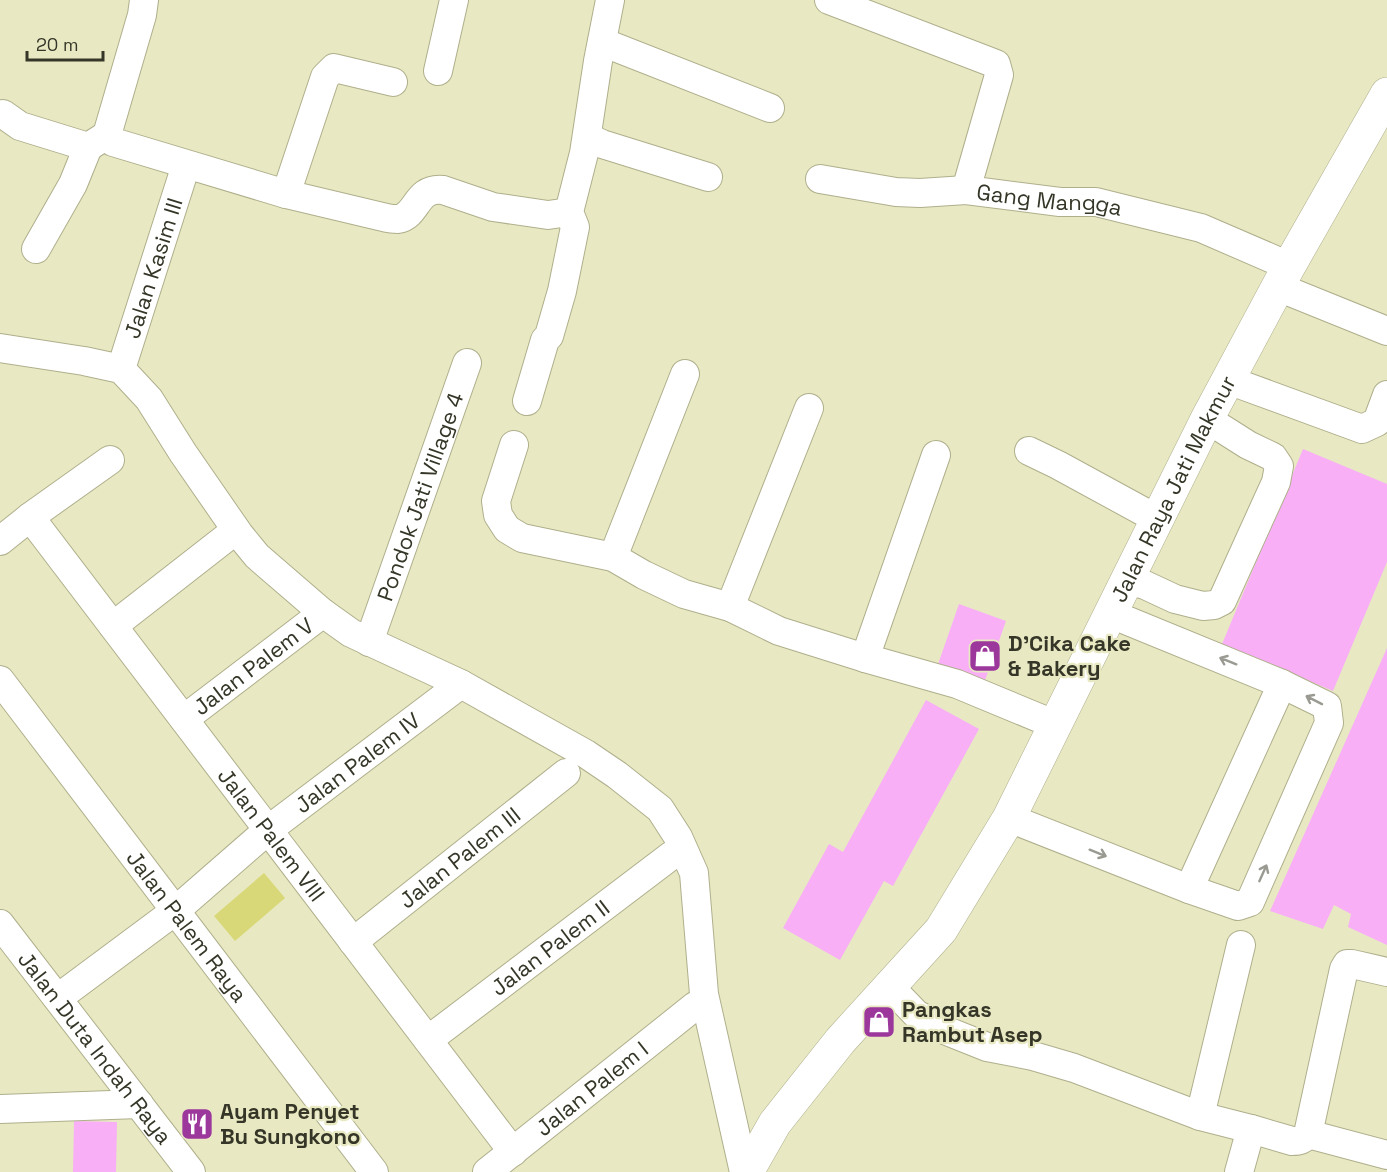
<svg xmlns="http://www.w3.org/2000/svg" width="1387" height="1172" font-family="'Space Grotesk',sans-serif">
	<rect width="100%" height="100%" fill="#e8e9c3"/>
	<polygon fill="#d9d878" points="264,873 285,898 235,941 214,916"/>
	<g fill="#f8aff6">
		<polygon points="1303,449 1387,484 1387,562 1333,691 1222,644"/>
		<polygon points="959,604 1006,621 983,686 936,670"/>
		<polygon points="1387,648 1387,945 1348,927 1351,914 1334,905 1323,929 1270,911"/>
		<polygon points="926,700 979,729 893,886 884,881 840,960 783,928 829,844 843,852"/>
		<polygon points="74,1121 117,1122 116,1172 73,1172"/>
	</g>
	<g fill="none" stroke-linecap="round" stroke-linejoin="round">
		<g stroke="#afaf8c" stroke-width="30">
			<g id="minor">
				<path d="M144 0 142 15 107 135 113 142 286 194 387 218C391 219 394 219 398 219 418 216 415 187 443 190L493 207 548 215 569 212"/>
				<path id="s1" d="M829 0 996 64 999 75 966 190 1060 202H1096L1201 228 1289 266"/>
				<polyline points="602,42 770,108"/>
				<polyline points="438,71 454,0"/>
				<polyline points="3,114 20,126 88,147 107,135"/>
				<polyline points="587,137 602,144 708,177"/>
				<polyline points="820,179 896,192 920,193 966,190"/>
				<polyline points="286,194 325,77 334,68 393,82"/>
				<polyline points="36,249 73,184 88,147"/>
				<polyline points="1278,287 1387,331"/>
				<polyline points="0,348 84,361 121,369 149,399 183,453 239,534 257,556 323,613 351,633 461,684 586,754 617,775 660,809 678,837 694,873 704,994 744,1172"/>
				<path id="s2" d="M121 369 186 165"/>
				<polyline points="1228,380 1362,429 1377,422 1387,395"/>
				<polyline points="527,401 545,340 549,336 562,291 575,227 569,212 584,153 598,61 610,0"/>
				<polyline points="514,445 496,501 498,515 507,529 522,538 613,557 644,575 684,594 730,607 779,631 865,658 957,684 1056,725"/>
				<polyline points="1029,451 1058,465 1157,519"/>
				<path id="s3" d="M30 517 513 1152"/>
				<polyline points="0,541 30,517 110,460"/>
				<polyline points="613,557 685,374"/>
				<polyline points="1127,580 1145,585 1175,599 1203,606 1214,605 1222,601 1276,482 1279,466 1273,457 1248,445 1207,419"/>
				<polyline points="730,607 809,408"/>
				<polyline points="113,626 236,530"/>
				<path id="s4" d="M369 642 467 363"/>
				<polyline points="865,658 936,455"/>
				<path id="s5" d="M0 680 374 1172"/>
				<path id="s6" d="M184 719 323 613"/>
				<polyline points="1009,818 1189,889 1238,906 1250,902 1329,723 1327,706 1282,684 1111,614"/>
				<polyline points="1189,889 1282,684"/>
				<path id="s7" d="M0 924 191 1172"/>
				<path id="s8" d="M353 942 566 773"/>
				<path d="M889 986 916 1014 947 1031 987 1047 1033 1056 1074 1068 1200 1116 1251 1129 1292 1141C1299 1141 1303 1140 1308 1134L1344 969 1347 964H1352L1387 972"/>
				<path id="s9" d="M58 998 175 911 268 830 461 684"/>
				<path id="s10" d="M428 1040 672 855"/>
				<polyline points="0,1109 139,1104"/>
				<polyline points="1200,1116 1241,945"/>
				<polyline points="1308,1134 1387,1155"/>
				<path id="s11" d="M487 1172 695 1006"/>
				<polyline points="1239,1172 1251,1129"/>
			</g>
		</g>
		<g stroke="#afaf8c" stroke-width="34">
			<g id="major">
				<path id="s12" d="M747 1172 775 1123 840 1041 941 930 1009 818 1207 419 1289 266 1387 94"/>
			</g>
		</g>
		<use href="#minor" stroke="#fff" stroke-width="28"/>
		<use href="#major" stroke="#fff" stroke-width="33"/>
	</g>
	<defs><path id="oneway-shaft" d="M-6 0H5M1.5-3L5.5 0L1.5 3" fill="none" stroke-width="1.6" stroke-linecap="round" stroke-linejoin="round" transform="scale(1.5)"/></defs>
	<g stroke="#9a9a93">
		<use href="#oneway-shaft" transform="translate(1228 661) rotate(-158)"/>
		<use href="#oneway-shaft" transform="translate(1314 700) rotate(-153)"/>
		<use href="#oneway-shaft" transform="translate(1098 853) rotate(22)"/>
		<use href="#oneway-shaft" transform="translate(1263 873) rotate(-66)"/>
	</g>
	<defs>
		<g id="shop-square" transform="scale(1.725)"><rect x="-9" y="-9" width="18" height="18" rx="4" fill="#9c379c" stroke="#e8e9c3"/><path d="M-5-2.5h2.3a2.7 3.5 0 0 1 5.4 0H5L5.5 6h-11ZM-1.5-2.5h3a1.5 2.3 0 0 0-3 0Z" fill="#fff"/></g>
		<g id="restaurant-square" transform="scale(1.725)"><rect x="-9" y="-9" width="18" height="18" rx="4" fill="#9c379c" stroke="#e8e9c3"/><path d="M-5-6h1v4h1v-4h1v4h1v-4h1v5L-1.5 .5V6h-2V.5L-5-1ZM5-6V6H3V1.5H1.5Q1.5-4 5-6Z" fill="#fff"/></g>
	</defs>
	<g fill-rule="evenodd">
		<use href="#shop-square" x="985" y="656"/>
		<use href="#shop-square" x="879" y="1022"/>
		<use href="#restaurant-square" x="197" y="1124"/>
	</g>
	<g text-anchor="middle" dominant-baseline="central" stroke-width="4.5" stroke-linejoin="round" paint-order="stroke">
		<g font-size="22" fill="#353627" stroke="#e8e9c3">
			<text stroke="none"><textPath href="#s1" startOffset="394">Gang Mangga</textPath></text>
			<text stroke="none"><textPath href="#s2" startOffset="106">Jalan Kasim III</textPath></text>
			<text stroke="none"><textPath href="#s12" startOffset="810">Jalan Raya Jati Makmur</textPath></text>
			<text stroke="none"><textPath href="#s4" startOffset="154">Pondok Jati Village 4</textPath></text>
			<text stroke="none"><textPath href="#s6" startOffset="87">Jalan Palem V</textPath></text>
			<text stroke="none"><textPath href="#s9" startOffset="381">Jalan Palem IV</textPath></text>
			<text stroke="none"><textPath href="#s3" startOffset="399">Jalan Palem VIII</textPath></text>
			<text stroke="none"><textPath href="#s8" startOffset="136">Jalan Palem III</textPath></text>
			<text stroke="none"><textPath href="#s5" startOffset="309">Jalan Palem Raya</textPath></text>
			<text stroke="none"><textPath href="#s10" startOffset="153">Jalan Palem II</textPath></text>
			<text stroke="none"><textPath href="#s7" startOffset="156">Jalan Duta Indah Raya</textPath></text>
			<text stroke="none"><textPath href="#s11" startOffset="134">Jalan Palem I</textPath></text>
		</g>
		<g font-size="22" font-weight="bold" fill="#353627" stroke="#e8e9c3" text-anchor="start">
			<text x="1008" y="643">D'Cika Cake<tspan x="1008" dy="25">&amp; Bakery</tspan></text>
			<text x="902" y="1009">Pangkas<tspan x="902" dy="25">Rambut Asep</tspan></text>
			<text x="220" y="1111">Ayam Penyet<tspan x="220" dy="25">Bu Sungkono</tspan></text>
		</g>
	</g>
	<path d="M27 51v9h76v-9" fill="none" stroke="#353627" stroke-width="3"/>
	<text x="36" y="51" font-size="18" fill="#353627" stroke="#e8e9c3" stroke-width="4.5" paint-order="stroke">20 m</text>
</svg>
